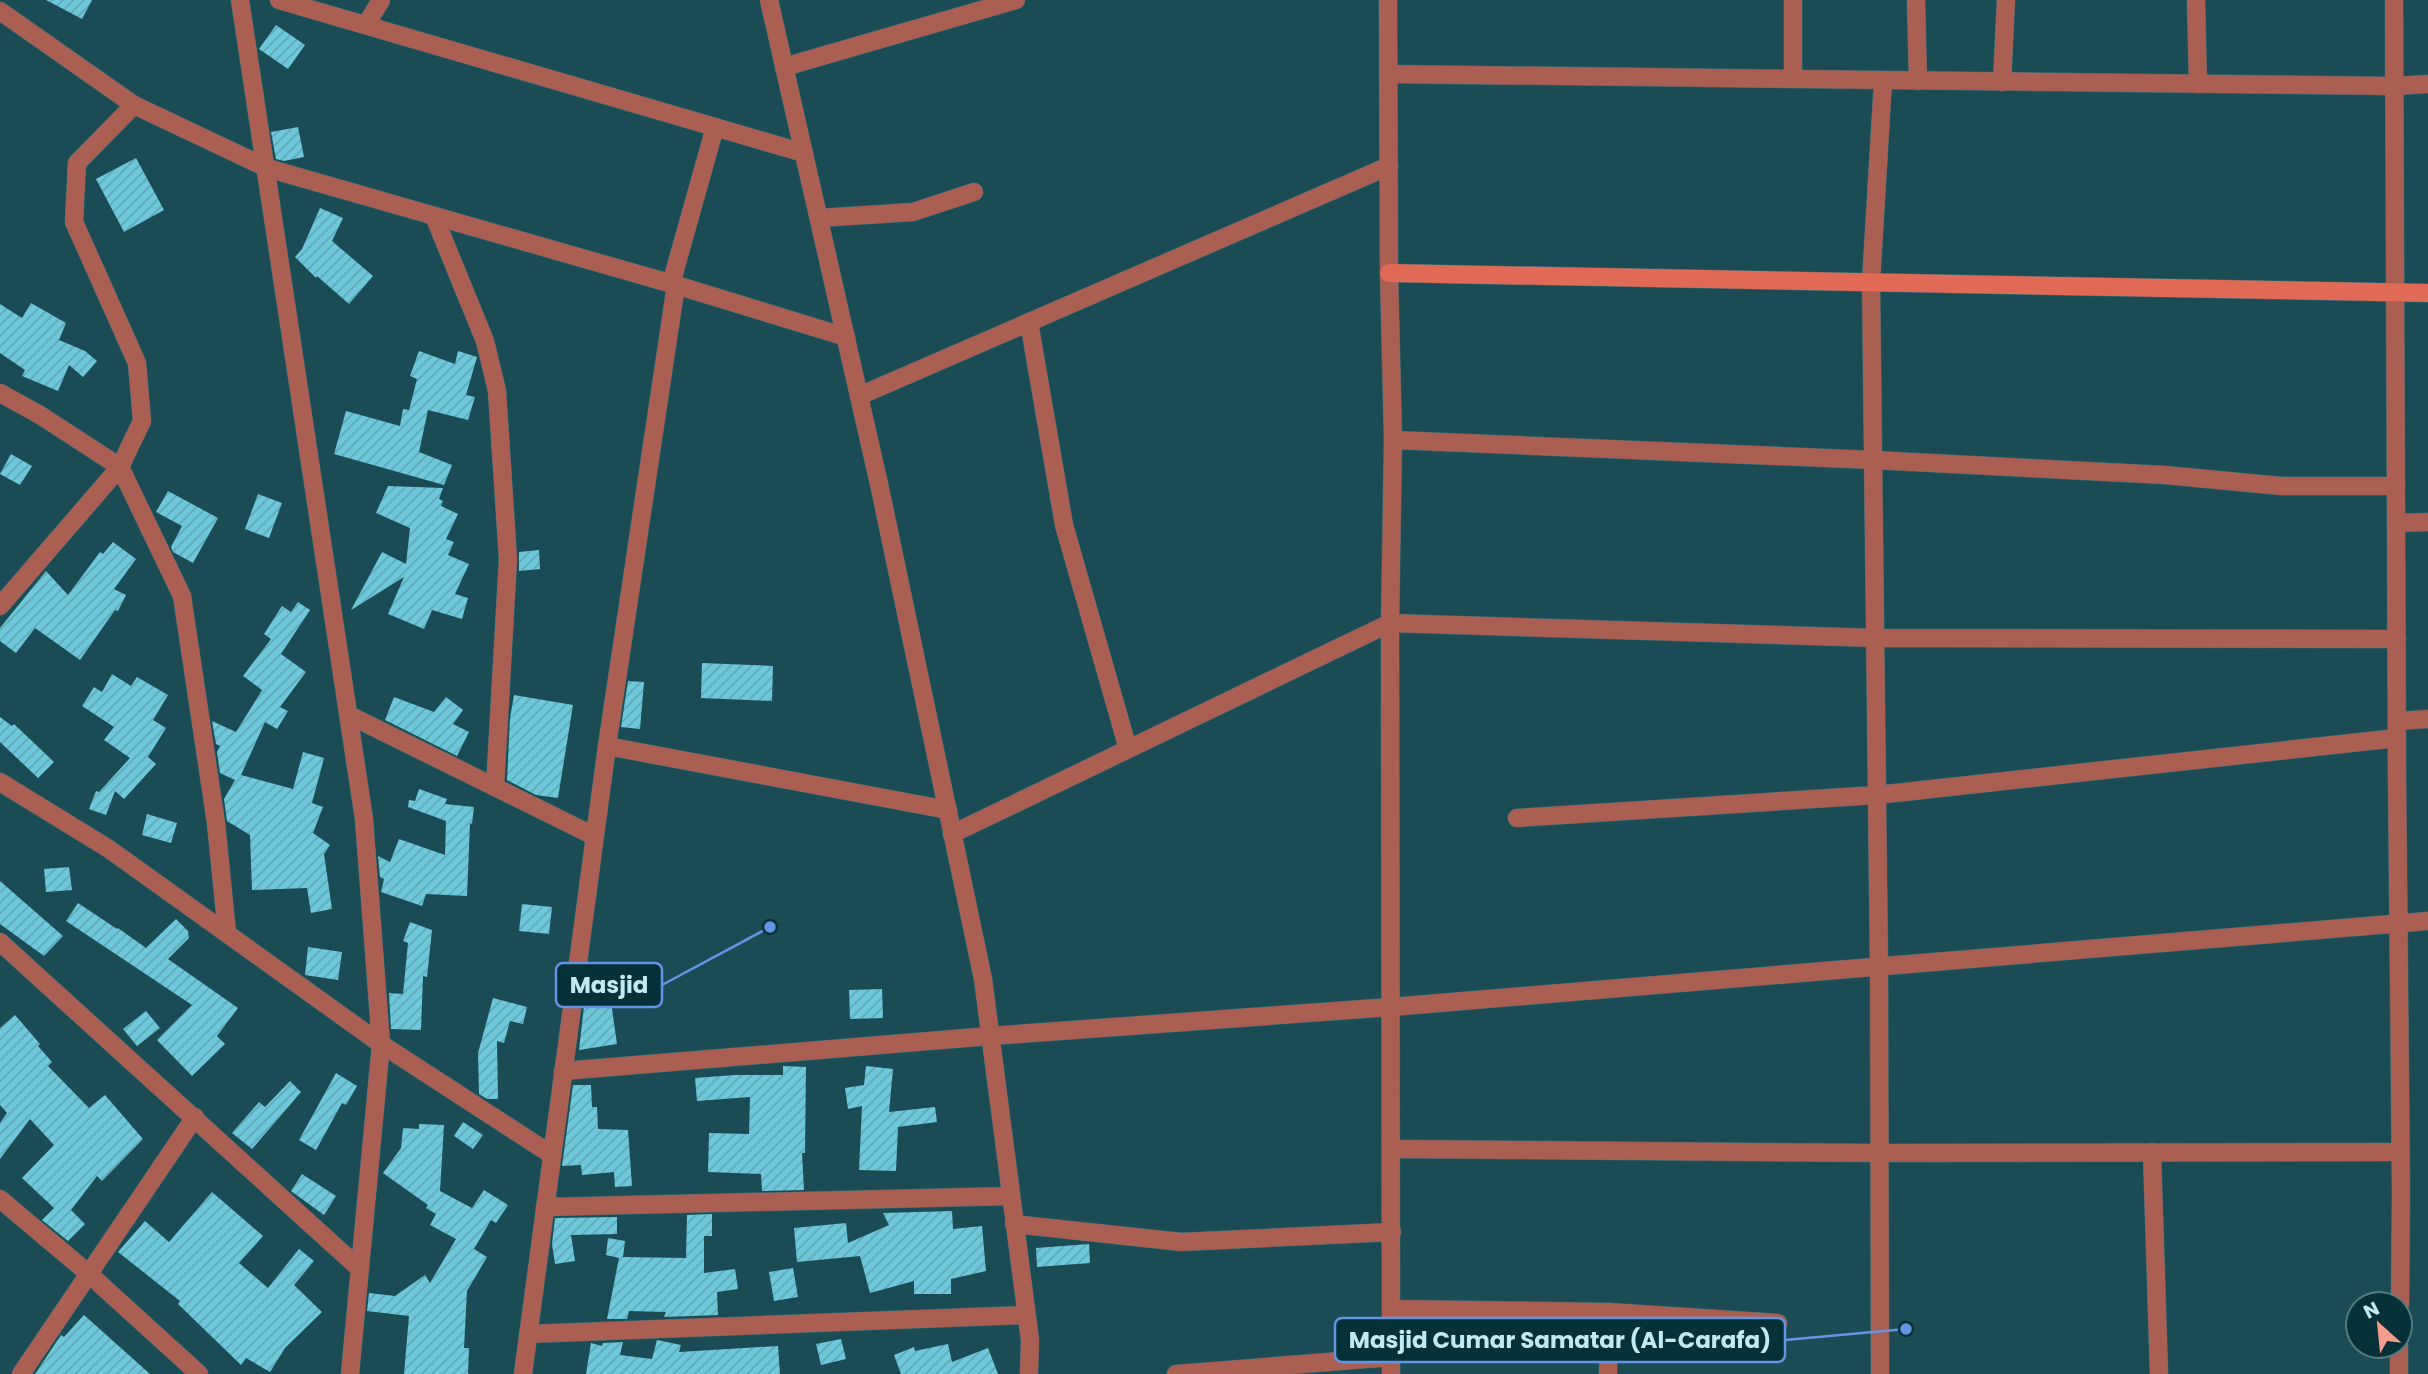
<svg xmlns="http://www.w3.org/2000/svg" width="2428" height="1374" font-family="Poppins,sans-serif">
	<defs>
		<pattern id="building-hatch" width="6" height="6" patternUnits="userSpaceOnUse" patternTransform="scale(1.75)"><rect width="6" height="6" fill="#6dc8d9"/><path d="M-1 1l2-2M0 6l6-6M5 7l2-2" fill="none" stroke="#60a8b5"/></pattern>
	</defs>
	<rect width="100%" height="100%" fill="#1b4c55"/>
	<g fill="url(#building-hatch)">
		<polygon points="46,0 92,0 82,19"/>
		<polygon points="276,25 305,45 288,69 259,49"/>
		<polygon points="298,127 304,157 284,161 276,159 271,132"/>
		<polygon points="136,158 164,210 124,232 96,179"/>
		<polygon points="320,208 343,218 332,241 373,276 349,304 317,276 316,278 295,257 302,249"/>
		<polygon points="31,303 66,323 59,340 85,351 97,361 83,377 69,365 58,391 22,376 25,370 0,353 0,304 22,318"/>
		<polygon points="419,351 455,364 458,351 477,357 466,395 475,397 468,420 428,410 419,452 452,465 444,485 334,454 346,411 400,426 403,409 409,410 417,379 410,376"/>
		<polygon points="11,454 32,466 20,485 0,474"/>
		<polygon points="388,486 443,488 439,499 443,501 441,506 458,514 446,539 454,542 448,555 469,564 455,594 468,598 462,619 432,610 424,629 388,614 404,577 351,610 382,552 406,564 410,528 376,513"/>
		<polygon points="168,491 218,518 193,563 173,552 171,547 182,526 156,512"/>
		<polygon points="258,494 282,503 269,538 245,529"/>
		<polygon points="113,542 136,559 114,589 126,595 118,611 115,610 80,660 35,628 16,653 0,641 0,628 46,571 68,595 100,552 103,554"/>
		<polygon points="539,550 540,569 519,571 519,552"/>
		<polygon points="298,602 310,610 281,654 306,672 280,707 288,711 277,729 265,722 241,775 293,789 303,752 324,758 312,803 323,807 313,833 330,845 324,854 332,909 311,913 307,888 252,890 250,835 227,821 224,799 235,780 220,773 217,752 220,746 216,744 212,721 236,732 262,690 243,676 271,639 264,634 282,606 291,612"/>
		<polygon points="702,663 773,666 772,701 701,698"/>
		<polygon points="112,674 131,686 137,677 168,695 153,720 166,728 148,757 156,764 124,799 115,791 106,815 89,809 96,791 99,792 130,758 104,740 114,727 82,706 94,687 102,692"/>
		<polygon points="628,681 644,682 640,729 621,727"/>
		<polygon points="514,695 573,705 558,798 536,795 507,780 510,718"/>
		<polygon points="394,697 434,712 446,697 463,710 453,724 469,732 457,756 385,720"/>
		<polygon points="0,717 12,726 14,724 54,762 38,778 0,742"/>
		<polygon points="419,789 447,799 445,804 474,807 472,824 470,823 467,896 426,894 422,906 381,892 384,879 380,877 378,856 390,862 399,839 445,855 446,821 408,807 409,800 415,801"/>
		<polygon points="147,814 177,823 171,843 142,835"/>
		<polygon points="69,867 72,890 46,892 44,869"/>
		<polygon points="0,881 63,936 44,956 0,924"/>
		<polygon points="78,903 117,929 118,928 146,948 176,919 188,931 189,938 168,959 238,1008 217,1036 225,1044 192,1076 157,1040 192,1005 66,921"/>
		<polygon points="522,904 552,907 549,934 519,931"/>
		<polygon points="410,922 432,930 427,977 423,976 421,1030 391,1029 389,993 403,994 408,943 403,941"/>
		<polygon points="308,947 342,952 338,980 305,975"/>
		<polygon points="882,989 883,1018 850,1019 849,990"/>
		<polygon points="493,998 527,1007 523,1024 510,1021 504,1043 497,1041 498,1099 487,1099 479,1094 478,1053"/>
		<polygon points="611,1002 617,1044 579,1050 584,1006"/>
		<polygon points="146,1011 160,1028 137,1046 123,1029"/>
		<polygon points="15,1015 40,1044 38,1046 52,1062 48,1066 89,1108 105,1095 143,1139 102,1181 97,1176 71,1210 85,1224 68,1241 42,1220 54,1208 22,1178 54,1145 30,1119 0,1159 0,1123 7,1113 0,1105 0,1028"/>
		<polygon points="783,1066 806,1067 805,1153 802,1153 804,1190 762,1191 761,1174 708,1172 709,1133 749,1134 750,1097 697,1101 695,1078 735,1075 783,1075"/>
		<polygon points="866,1066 893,1069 889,1112 935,1107 937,1122 898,1127 896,1171 859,1170 862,1106 848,1109 845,1088 864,1085"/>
		<polygon points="336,1073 357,1086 346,1105 342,1103 316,1150 299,1140"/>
		<polygon points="290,1081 301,1092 252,1149 232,1133 259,1102 265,1107"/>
		<polygon points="573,1085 591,1085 592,1107 597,1107 598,1129 628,1130 632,1186 615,1187 614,1172 582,1175 581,1165 562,1166"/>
		<polygon points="463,1122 483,1135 473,1149 454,1136"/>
		<polygon points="419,1124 444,1125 440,1191 472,1208 484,1190 508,1205 496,1223 491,1220 474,1249 487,1257 467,1291 464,1348 469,1348 468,1374 404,1374 409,1316 367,1311 369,1293 395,1296 425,1275 430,1283 456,1239 430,1225 436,1214 426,1208 428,1205 383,1173 401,1148 403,1128 419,1129"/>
		<polygon points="302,1174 336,1196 324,1215 291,1191"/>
		<polygon points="212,1192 263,1236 239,1263 268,1288 299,1249 314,1261 294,1285 322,1312 285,1348 270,1372 246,1358 241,1365 178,1304 180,1301 118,1252 145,1221 169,1242"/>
		<polygon points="952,1211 953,1229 982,1226 986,1271 951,1279 951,1294 914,1294 914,1281 870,1293 860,1256 797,1262 794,1228 846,1223 848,1243 889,1225 883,1213"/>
		<polygon points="712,1214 712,1236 704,1236 704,1273 735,1269 738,1289 717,1292 718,1315 664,1317 666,1312 629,1311 627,1319 607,1319 619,1258 606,1255 608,1238 625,1241 623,1257 686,1258 687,1215"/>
		<polygon points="617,1217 617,1234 571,1235 575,1261 555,1264 552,1244 555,1218"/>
		<polygon points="1089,1244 1090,1263 1037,1267 1036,1248"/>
		<polygon points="793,1268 798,1297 774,1301 769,1272"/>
		<polygon points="84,1315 150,1374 35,1374 61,1335 64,1337"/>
		<polygon points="841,1339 846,1359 821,1365 816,1344"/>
		<polygon points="657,1340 681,1345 679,1352 778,1346 780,1374 586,1374 591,1343 602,1346 603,1343 623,1342 620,1355 652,1359"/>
		<polygon points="948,1344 952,1362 988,1348 998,1374 901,1374 894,1355 914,1347 915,1351"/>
	</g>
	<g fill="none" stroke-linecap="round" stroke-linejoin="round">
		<g stroke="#3c6c75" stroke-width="19">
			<g id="street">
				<polyline points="240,0 364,819 381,1044 350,1374"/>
				<polyline points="279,0 804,153"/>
				<polyline points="769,0 879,484 983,979 1030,1340 1029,1374"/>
				<polyline points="1388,0 1389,273 1393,440 1390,623 1391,1374"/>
				<polyline points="1916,0 1918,81"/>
				<polyline points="2196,0 2198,84"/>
				<polyline points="2394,0 2397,772 2401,1193 2400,1304"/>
				<polyline points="0,11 134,105 267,168 676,285 846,337"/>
				<polyline points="366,25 381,0"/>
				<polyline points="784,67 1016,0"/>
				<polyline points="1388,74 2395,86 2428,84"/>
				<polyline points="1793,79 1793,0"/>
				<polyline points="2002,82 2006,0"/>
				<polyline points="434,216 485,341 497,391 508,559 495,787"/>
				<polyline points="819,218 913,212 974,192"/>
				<polyline points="671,284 715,127"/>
				<polyline points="1029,322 1064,525 1128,749"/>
				<polyline points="0,393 40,415 120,467 182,596 216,823 227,933"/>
				<polyline points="859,396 1389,166"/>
				<polyline points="1393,440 1873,460 2165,475 2281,486 2396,486"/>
				<polyline points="2396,523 2428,522"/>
				<polyline points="0,606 120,467 142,421 137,363 74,222 77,163 134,105"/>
				<polyline points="349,715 594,836"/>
				<polyline points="2397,721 2428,719"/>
				<polyline points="607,746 948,810"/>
				<polyline points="0,782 109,849 381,1044 552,1155"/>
				<polyline points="1517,818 1877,795 2397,738"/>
				<polyline points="952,834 1390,623 1875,638 2397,639"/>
				<polyline points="0,942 360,1269"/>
				<polyline points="563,1071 990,1036 1391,1007 2428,921"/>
				<polyline points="1391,1149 1880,1153 2401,1152"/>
				<polyline points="2152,1152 2159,1374"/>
				<polyline points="0,1199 89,1274 199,1374"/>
				<polyline points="545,1207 1011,1196"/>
				<polyline points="1014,1224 1181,1242 1392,1232"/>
				<polyline points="1392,1309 1609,1312 1778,1323"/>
				<polyline points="528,1334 1026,1315"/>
				<polyline points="21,1374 195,1117"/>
				<polyline points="523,1374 607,746 676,285"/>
				<polyline points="1176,1374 1392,1357"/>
				<polyline points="1608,1374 1609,1312"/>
				<polyline points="1880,1374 1879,966 1871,282 1883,81"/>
				<polyline points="2399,1374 2399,1346"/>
			</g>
		</g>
		<g stroke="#3c6c75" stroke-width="19">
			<polyline id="secondary" points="1389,273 2428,293"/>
		</g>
		<use href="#street" stroke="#aa5f52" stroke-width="18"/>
		<use href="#secondary" stroke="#e06a56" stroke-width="18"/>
	</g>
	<path fill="none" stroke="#6694e4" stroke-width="2.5" d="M770 927L662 985M1906 1329L1785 1340"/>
	<g fill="#6694e4" stroke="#073138" stroke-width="2.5">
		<circle cx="770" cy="927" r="7"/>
		<circle cx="1906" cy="1329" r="7"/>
	</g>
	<g fill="#073138" stroke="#6694e4" stroke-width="2.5">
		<rect x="556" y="963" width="106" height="44" rx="7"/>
		<rect x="1335" y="1318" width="450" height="44" rx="7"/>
	</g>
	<g font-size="23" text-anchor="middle" font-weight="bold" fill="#c0eaf3">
		<text x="609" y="993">Masjid</text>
		<text x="1560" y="1348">Masjid Cumar Samatar (Al-Carafa)</text>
	</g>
	<g transform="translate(2379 1325) rotate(333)"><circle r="33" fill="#073138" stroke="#517b83" stroke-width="2"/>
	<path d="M0-5L12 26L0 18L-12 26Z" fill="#f49d8d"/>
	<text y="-10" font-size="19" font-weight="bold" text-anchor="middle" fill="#c0eaf3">N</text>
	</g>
</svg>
